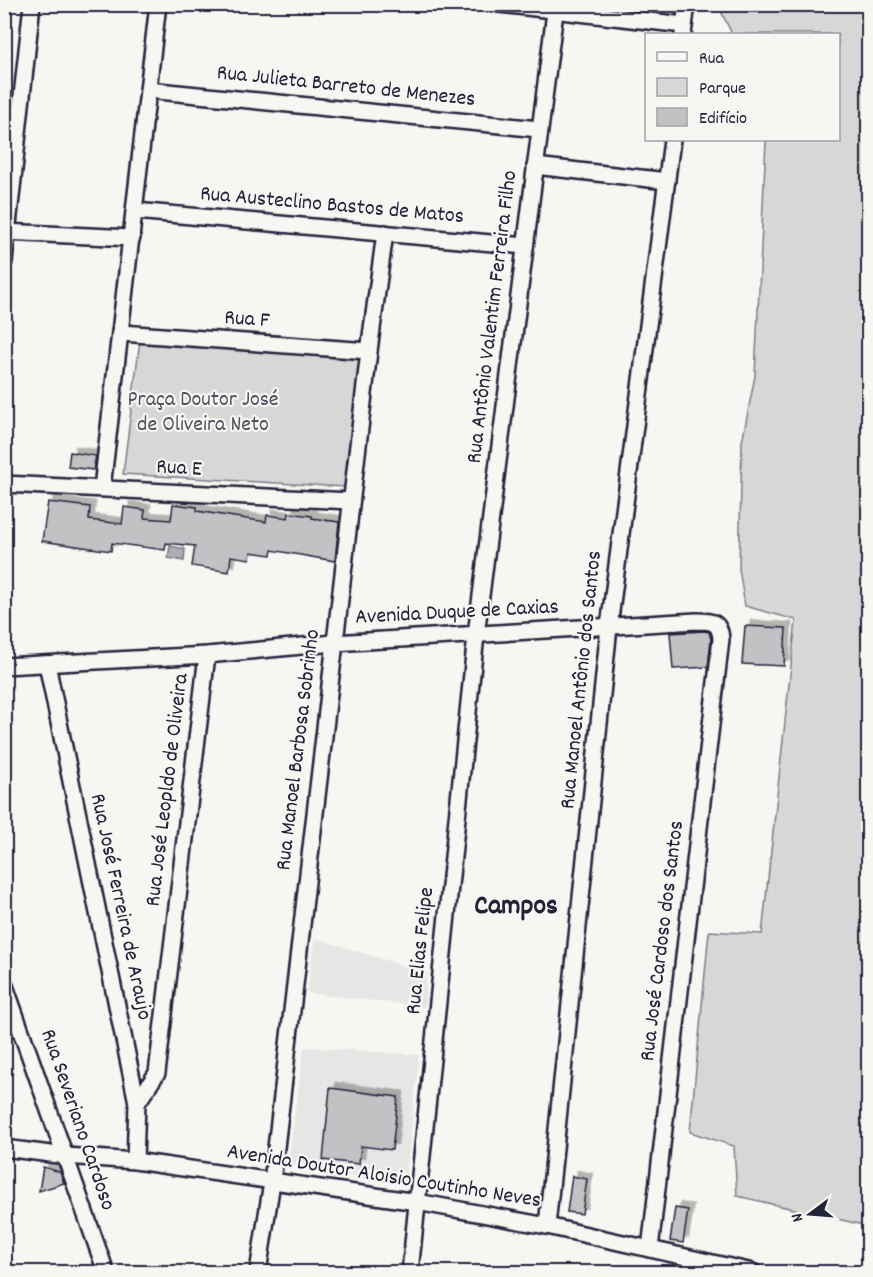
<svg xmlns="http://www.w3.org/2000/svg" width="873" height="1277" font-family="Dekko,sans-serif">
	<defs>
		<filter id="shadow"><feDropShadow dx="5.5" dy="-5.5" stdDeviation="0" flood-color="#0004"/></filter>
	</defs>
	<rect width="100%" height="100%" fill="#f6f6f2"/>
	<filter id="ink" filterUnits="userSpaceOnUse"><feTurbulence type="fractalNoise" baseFrequency=".0167" numOctaves="2"/><feDisplacementMap in="SourceGraphic" scale="12" xChannelSelector="R" yChannelSelector="G"/><feConvolveMatrix kernelMatrix="1 2 1 2 8 2 1 2 1" color-interpolation-filters="sRGB"/></filter>
	<g filter="url(#ink)">
		<g fill="#e6e6e4">
			<polygon points="315,938 427,973 425,1007 307,993"/>
			<polygon points="304,1047 419,1055 405,1186 288,1164"/>
		</g>
		<g fill="#d7d7d7" stroke="#7c7c89" stroke-width="1.5">
			<polygon points="718,5 868,5 868,1226 737,1196 734,1146 690,1132 709,931 762,934 796,620 745,606 739,569 742,442 755,376 766,140 838,140 838,34 732,34"/>
			<polygon points="140,340 360,360 346,487 123,474"/>
		</g>
		<polygon fill="#adadb3" stroke="#757583" stroke-width="1.5" points="170,546 185,549 184,561 168,558"/>
		<g fill="#c2c2c4" stroke="#22223b" stroke-width="1.5" filter="url(#shadow)">
			<polygon points="70,452 96,456 93,470 68,467"/>
			<polygon points="48,502 90,507 89,520 122,524 124,507 145,510 144,518 171,520 173,504 197,507 197,511 266,522 267,515 288,518 289,513 312,516 312,518 339,522 335,561 272,550 271,555 251,552 250,559 231,556 229,572 192,566 195,546 166,543 165,550 112,543 111,551 42,541"/>
			<polygon points="745,626 786,628 784,666 742,664"/>
			<polygon points="705,631 709,632 711,639 708,667 673,669 670,633"/>
			<polygon points="330,1088 398,1097 392,1150 361,1146 359,1164 323,1160"/>
			<polygon points="43,1167 60,1172 64,1183 39,1191"/>
			<polygon points="572,1176 587,1179 582,1214 567,1212"/>
			<polygon points="675,1208 688,1210 683,1243 670,1241"/>
		</g>
		<g fill="none" stroke-linecap="round" stroke-linejoin="round">
			<g stroke="#22223b" stroke-width="20">
				<g id="street">
					<polyline points="499,4 684,25"/>
					<polyline points="683,34 687,4"/>
					<polyline points="148,90 539,129"/>
					<polyline points="535,166 667,181"/>
					<polyline points="135,211 525,246"/>
					<polyline points="4,232 132,238"/>
					<polyline points="4,262 32,4"/>
					<polyline points="121,333 369,351"/>
					<polyline points="4,484 351,501"/>
					<polyline points="102,488 158,4"/>
					<polyline points="47,664 137,1103 135,1161"/>
					<path d="M4 666 207 655 334 643 696 621C711 621 720 621 721 639L650 1249"/>
					<polyline points="4,983 106,1272"/>
					<polyline points="137,1103 157,1073 207,655"/>
					<polyline points="4,1148 66,1156 135,1161 417,1202 547,1226 753,1272"/>
					<polyline points="547,1226 609,627 672,140"/>
					<polyline points="258,1272 272,1182 369,351 385,233"/>
					<polyline points="410,1272 476,635 556,4"/>
				</g>
			</g>
			<use href="#street" stroke="#f6f6f2" stroke-width="15"/>
		</g>
	</g>
	<g text-anchor="middle" dominant-baseline="central" stroke-width="4.5" stroke-linejoin="round" paint-order="stroke">
		<g font-size="22" fill="#22223b" stroke="#f6f6f2">
			<text transform="translate(346 87) rotate(6)">Rua Julieta Barreto de Menezes</text>
			<text transform="translate(332 206) rotate(5)">Rua Austeclino Bastos de Matos</text>
			<text transform="translate(493 317) rotate(-83)">Rua Antônio Valentim Ferreira Filho</text>
			<text transform="translate(247 320) rotate(4)">Rua F</text>
			<text transform="translate(179 469) rotate(3)">Rua E</text>
			<text transform="translate(457 613) rotate(-3)">Avenida Duque de Caxias</text>
			<text transform="translate(582 680) rotate(-84)">Rua Manoel Antônio dos Santos</text>
			<text transform="translate(299 750) rotate(-83)">Rua Manoel Barbosa Sobrinho</text>
			<text transform="translate(168 790) rotate(-83)">Rua José Leopldo de Oliveira</text>
			<text transform="translate(120 907) rotate(78)">Rua José Ferreira de Araujo</text>
			<text transform="translate(663 941) rotate(-83)">Rua José Cardoso dos Santos</text>
			<text transform="translate(421 951) rotate(-84)">Rua Elias Felipe</text>
			<text transform="translate(77 1120) rotate(71)">Rua Severiano Cardoso</text>
			<text transform="translate(384 1177) rotate(9)">Avenida Doutor Aloisio Coutinho Neves</text>
		</g>
		<g font-size="22" fill="#4f4f62" stroke="#f6f6f2">
			<text x="203" y="400">Praça Doutor José<tspan x="203" dy="25">de Oliveira Neto</tspan></text>
		</g>
		<g font-size="28" font-weight="bold" fill="#22223b" stroke="#f6f6f2">
			<text x="516" y="908">Campos</text>
		</g>
	</g>
	<rect width="873" height="1277" fill="none" stroke="#f6f6f2" stroke-width="24"/>
	<rect x="12" y="12" width="849" height="1253" fill="none" stroke="#22223b" stroke-width="2" filter="url(#ink)"/>
	<rect x="645" y="33" width="195" height="108" fill="#f6f6f2" stroke="#a1a1a9" stroke-width="1.5"/>
	<rect x="657" y="52" width="30" height="9" fill="#f6f6f2" stroke="#a1a1a9" stroke-width="1.5"/>
	<text x="699" y="63" font-size="18" fill="#22223b">Rua</text>
	<rect x="657" y="78" width="30" height="18" fill="#d7d7d7" stroke="#a1a1a9" stroke-width="1.5"/>
	<text x="699" y="93" font-size="18" fill="#22223b">Parque</text>
	<rect x="657" y="108" width="30" height="18" fill="#c2c2c4" stroke="#a1a1a9" stroke-width="1.5"/>
	<text x="699" y="123" font-size="18" fill="#22223b">Edifício</text>
	<g transform="translate(810 1214) rotate(254)" stroke="#f6f6f2" stroke-width="4.5" paint-order="stroke">
	<path d="M0-4.5L10 22L0 15L-10 22Z" fill="#22223b"/>
	<text y="-9" font-size="16" font-weight="bold" text-anchor="middle" fill="#22223b">N</text>
	</g>
</svg>
